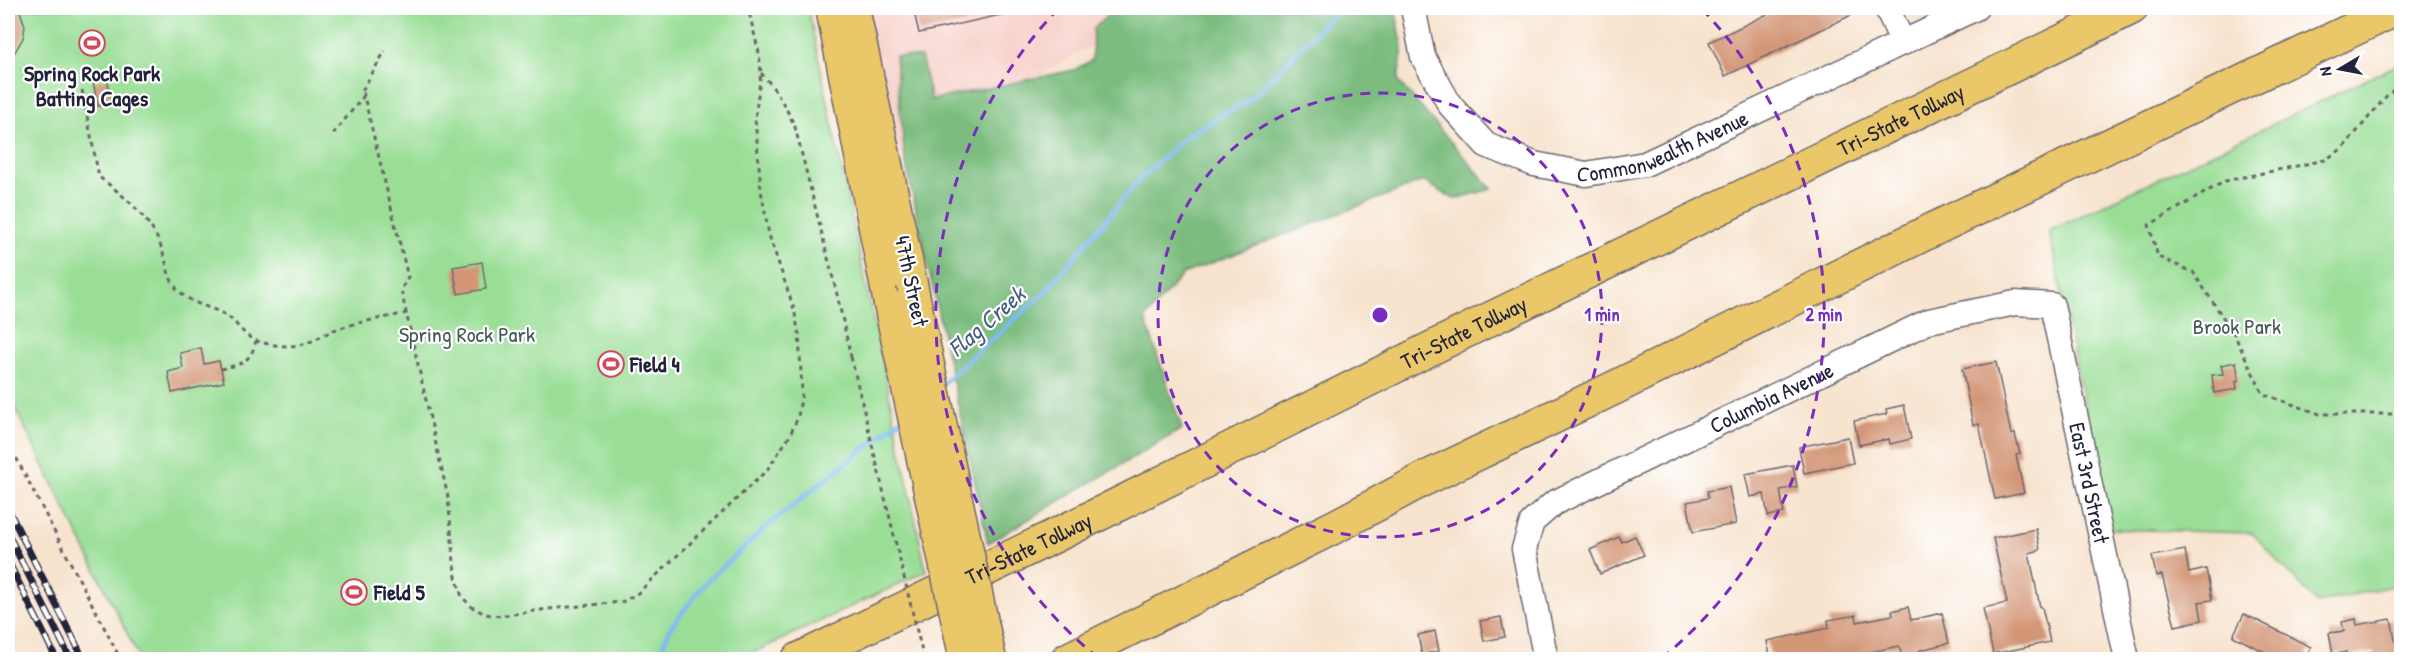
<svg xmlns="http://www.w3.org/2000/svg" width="2409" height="667" font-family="'Patrick Hand',sans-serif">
	<rect width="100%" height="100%" fill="#fff"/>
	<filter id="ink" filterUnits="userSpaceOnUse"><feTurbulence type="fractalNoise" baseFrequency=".0167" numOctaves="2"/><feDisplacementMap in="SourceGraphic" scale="12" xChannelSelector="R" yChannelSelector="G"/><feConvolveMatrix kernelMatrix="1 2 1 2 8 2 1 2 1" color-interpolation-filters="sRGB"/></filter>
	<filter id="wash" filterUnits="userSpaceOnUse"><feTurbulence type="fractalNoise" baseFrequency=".008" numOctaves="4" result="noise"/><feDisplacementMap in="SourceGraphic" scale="24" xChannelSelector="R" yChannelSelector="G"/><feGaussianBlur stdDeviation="1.35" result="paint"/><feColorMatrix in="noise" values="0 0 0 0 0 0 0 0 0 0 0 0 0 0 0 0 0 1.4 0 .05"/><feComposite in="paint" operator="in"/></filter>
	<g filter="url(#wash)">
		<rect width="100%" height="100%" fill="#f7e3ce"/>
		<polygon fill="#f7d0c9" points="853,8 1119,8 1098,42 892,160"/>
		<g fill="#9ade96" stroke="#5e8068" stroke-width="1.5">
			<polygon points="8,8 808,8 926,571 740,659 140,659 8,394"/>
			<polygon points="2401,63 2401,584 2317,603 2252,533 2109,529 2049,231"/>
		</g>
		<polygon fill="#7bbd7f" stroke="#4e705d" stroke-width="1.5" points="1116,8 1395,8 1403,48 1398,81 1492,189 1454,199 1423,181 1183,274 1145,318 1182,429 988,543 905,160 895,56 921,57 931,100 1074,70 1092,60 1093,29"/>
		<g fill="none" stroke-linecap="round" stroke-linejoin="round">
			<g stroke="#7eb9ef" stroke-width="5">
				<polyline points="944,382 1043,294 1141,178 1188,135 1252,98 1339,8"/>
				<polyline points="657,660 670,628 705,583 772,522 903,418"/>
			</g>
		</g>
		<g id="blocks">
			<g fill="#d39677">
				<polygon points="8,8 19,8 25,26 23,38 8,64"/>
				<polygon points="913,8 1004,8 1005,14 919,33"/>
				<polygon points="1780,8 1866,8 1725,76 1709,42"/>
				<polygon points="107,79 112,103 98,106 93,82"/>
				<polygon points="482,262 486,289 458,294 453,267"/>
				<polygon points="201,348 204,364 219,361 224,382 172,393 168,372 183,368 180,353"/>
				<polygon points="1996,362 2011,434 2015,434 2020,454 2016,455 2024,493 1995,499 1979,424 1973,425 1962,369"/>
				<polygon points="2236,362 2239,381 2236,381 2237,389 2214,393 2212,375 2223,374 2221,365"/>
				<polygon points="1904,405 1911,439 1890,444 1889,439 1859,445 1854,421 1887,414 1886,409"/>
				<polygon points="1848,437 1853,463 1804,473 1799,447"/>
				<polygon points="1793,465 1797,487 1780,490 1784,513 1768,516 1764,494 1750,497 1745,474"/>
				<polygon points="1729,487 1736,524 1693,532 1687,502 1708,498 1707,491"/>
				<polygon points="2036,529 2040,550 2029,553 2040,607 2042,607 2050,642 1993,654 1983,608 2007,603 1993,538"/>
				<polygon points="1635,536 1644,555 1600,574 1590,550 1619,537 1622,542"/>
				<polygon points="2185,550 2189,573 2206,569 2212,600 2199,602 2202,620 2175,626 2162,575 2156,576 2152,556"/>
				<polygon points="1908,607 1911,620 1942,613 1949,643 1920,650 1921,656 1903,660 1899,646 1855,655 1856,660 1771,660 1767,641 1829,628 1828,620 1856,615 1857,622 1893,615 1892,611"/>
				<polygon points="2244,614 2311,647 2305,660 2281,660 2233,636"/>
				<polygon points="1501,617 1505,637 1484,641 1480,621"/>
				<polygon points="2356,619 2357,625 2391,619 2398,655 2375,660 2374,652 2347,657 2346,652 2333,654 2329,633 2344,631 2342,622"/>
				<polygon points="1435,631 1439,651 1422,655 1418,635"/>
			</g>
		</g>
	</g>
	<g filter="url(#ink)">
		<use href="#blocks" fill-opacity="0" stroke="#6d666e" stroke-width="1.5"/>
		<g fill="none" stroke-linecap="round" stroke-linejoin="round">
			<g stroke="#6d666e" stroke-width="27">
				<g id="minor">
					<path id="s1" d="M1413 8 1423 57 1450 105 1486 145 1534 164 1586 174 1645 164 1976 8"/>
					<polyline points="1887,8 1903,43"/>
					<path id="s2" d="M1546 660 1524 549 1532 522 1554 503 1929 321 2015 303 2052 305 2127 660"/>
				</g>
			</g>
			<g stroke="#6d666e" stroke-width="33">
				<g id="major">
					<polyline points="831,8 889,304"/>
					<polyline points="854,8 912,284"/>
				</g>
			</g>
			<g stroke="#6d666e" stroke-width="36">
				<g id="highway">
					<path id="s3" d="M798 660 1079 524 1488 320 2131 8"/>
					<polyline points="1067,660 1340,524 1424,479 1612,389 1934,229 2398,8"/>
				</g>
			</g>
			<g stroke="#6d666e" stroke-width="3" stroke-dasharray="4.5 4.5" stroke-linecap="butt">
				<path d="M761 73C776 89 786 107 795 127L836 290 851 357"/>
				<polyline points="2402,85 2389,93 2343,148 2325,160 2225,181 2149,225 2158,257 2193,272 2234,334 2263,394 2320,414 2402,414"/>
				<path d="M82 90 99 177C125 196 154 221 163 253 167 263 167 273 173 283 183 302 205 305 222 313 236 319 242 336 257 341 272 346 292 348 307 343 318 339 328 331 340 328 362 321 385 318 407 313"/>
				<polyline points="363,92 408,277 401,290 448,497 455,573 462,597 472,607 485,614 500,616 548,609 622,602 638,593 767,470 789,437 798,417 802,392 799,334 794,309 769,235 761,190 755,118 761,73 759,53 748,8"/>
				<polyline points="333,134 363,97 363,89 385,51"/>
				<path d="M221 369C242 364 250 363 256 341"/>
				<polyline points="8,442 121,660"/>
			</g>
			<use href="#minor" stroke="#fff" stroke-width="24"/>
			<use href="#major" stroke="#eac769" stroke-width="30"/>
			<use href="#highway" stroke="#eac769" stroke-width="33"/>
			<g stroke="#22223b" stroke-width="7">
				<g id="rail">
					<polyline points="8,509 84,660"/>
					<polyline points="8,534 71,660"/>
					<polyline points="8,561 57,660"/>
				</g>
			</g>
			<use href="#rail" stroke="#fff" stroke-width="4.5" stroke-dasharray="14" stroke-linecap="butt"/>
			<g stroke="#6d666e" stroke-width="33" stroke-linecap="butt">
				<g id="major-bridge">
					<polyline points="912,284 991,660"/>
					<polyline points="889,304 965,660"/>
				</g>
			</g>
			<polyline stroke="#6d666e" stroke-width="3" stroke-dasharray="4.5 4.5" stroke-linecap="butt" points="851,357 924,660"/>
			<use href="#major-bridge" stroke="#eac769" stroke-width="30"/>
		</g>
	</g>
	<g fill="none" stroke="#7b2cbf" stroke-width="3" stroke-dasharray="10 8">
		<circle cx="1380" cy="315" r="222"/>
		<path d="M1098 658A444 444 0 0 1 1058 9M1702 9A444 444 0 0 1 1662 658"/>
	</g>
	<defs>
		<g id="stadium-ring" transform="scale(1.35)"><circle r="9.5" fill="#fff" stroke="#d1495b" stroke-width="1.5"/><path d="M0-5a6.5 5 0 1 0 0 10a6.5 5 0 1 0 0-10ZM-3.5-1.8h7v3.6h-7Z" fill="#d1495b"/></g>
	</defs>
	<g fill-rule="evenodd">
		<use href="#stadium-ring" x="92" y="43"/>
		<use href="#stadium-ring" x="611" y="364"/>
		<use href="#stadium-ring" x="354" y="592"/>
	</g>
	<g text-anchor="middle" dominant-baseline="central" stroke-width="4.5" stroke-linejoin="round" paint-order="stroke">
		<g font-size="22" font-weight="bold" fill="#22223b" stroke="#fff" text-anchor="start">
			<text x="92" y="73" text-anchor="middle">Spring Rock Park<tspan x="92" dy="25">Batting Cages</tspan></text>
			<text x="630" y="364">Field 4</text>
			<text x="374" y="592">Field 5</text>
		</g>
		<g font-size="22" fill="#22223b" stroke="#fff">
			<text stroke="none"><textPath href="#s3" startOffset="1228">Tri-State Tollway</textPath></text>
			<text stroke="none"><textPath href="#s1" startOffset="345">Commonwealth Avenue</textPath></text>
			<text transform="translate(912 281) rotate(78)">47th Street</text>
			<text stroke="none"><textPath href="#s3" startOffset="742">Tri-State Tollway</textPath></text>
			<text stroke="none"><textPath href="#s2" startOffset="412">Columbia Avenue</textPath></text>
			<text stroke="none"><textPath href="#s2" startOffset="894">East 3rd Street</textPath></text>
			<text stroke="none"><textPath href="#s3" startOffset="256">Tri-State Tollway</textPath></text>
		</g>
		<g font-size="22" fill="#465a56" stroke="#fff">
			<text x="2237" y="326">Brook Park</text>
			<text x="467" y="334">Spring Rock Park</text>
		</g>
		<g font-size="24" font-style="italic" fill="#475e83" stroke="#fff">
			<text transform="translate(986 321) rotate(-41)">Flag Creek</text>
		</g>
	</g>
	<circle cx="1380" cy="315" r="9" fill="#7b2cbf" stroke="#fff" stroke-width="3"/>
	<g font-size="18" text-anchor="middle" font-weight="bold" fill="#7b2cbf" stroke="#fff" stroke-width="4.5" stroke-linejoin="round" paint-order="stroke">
		<text x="1602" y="321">1 min</text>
		<text x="1824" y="321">2 min</text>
	</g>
	<rect width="2409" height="667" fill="none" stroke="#fff" stroke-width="30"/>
	<g transform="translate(2340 69) rotate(260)" stroke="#ffffff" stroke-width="4.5" paint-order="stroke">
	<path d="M0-4.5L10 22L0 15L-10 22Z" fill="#22223b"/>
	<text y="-9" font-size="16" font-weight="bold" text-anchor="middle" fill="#22223b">N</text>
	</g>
</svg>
